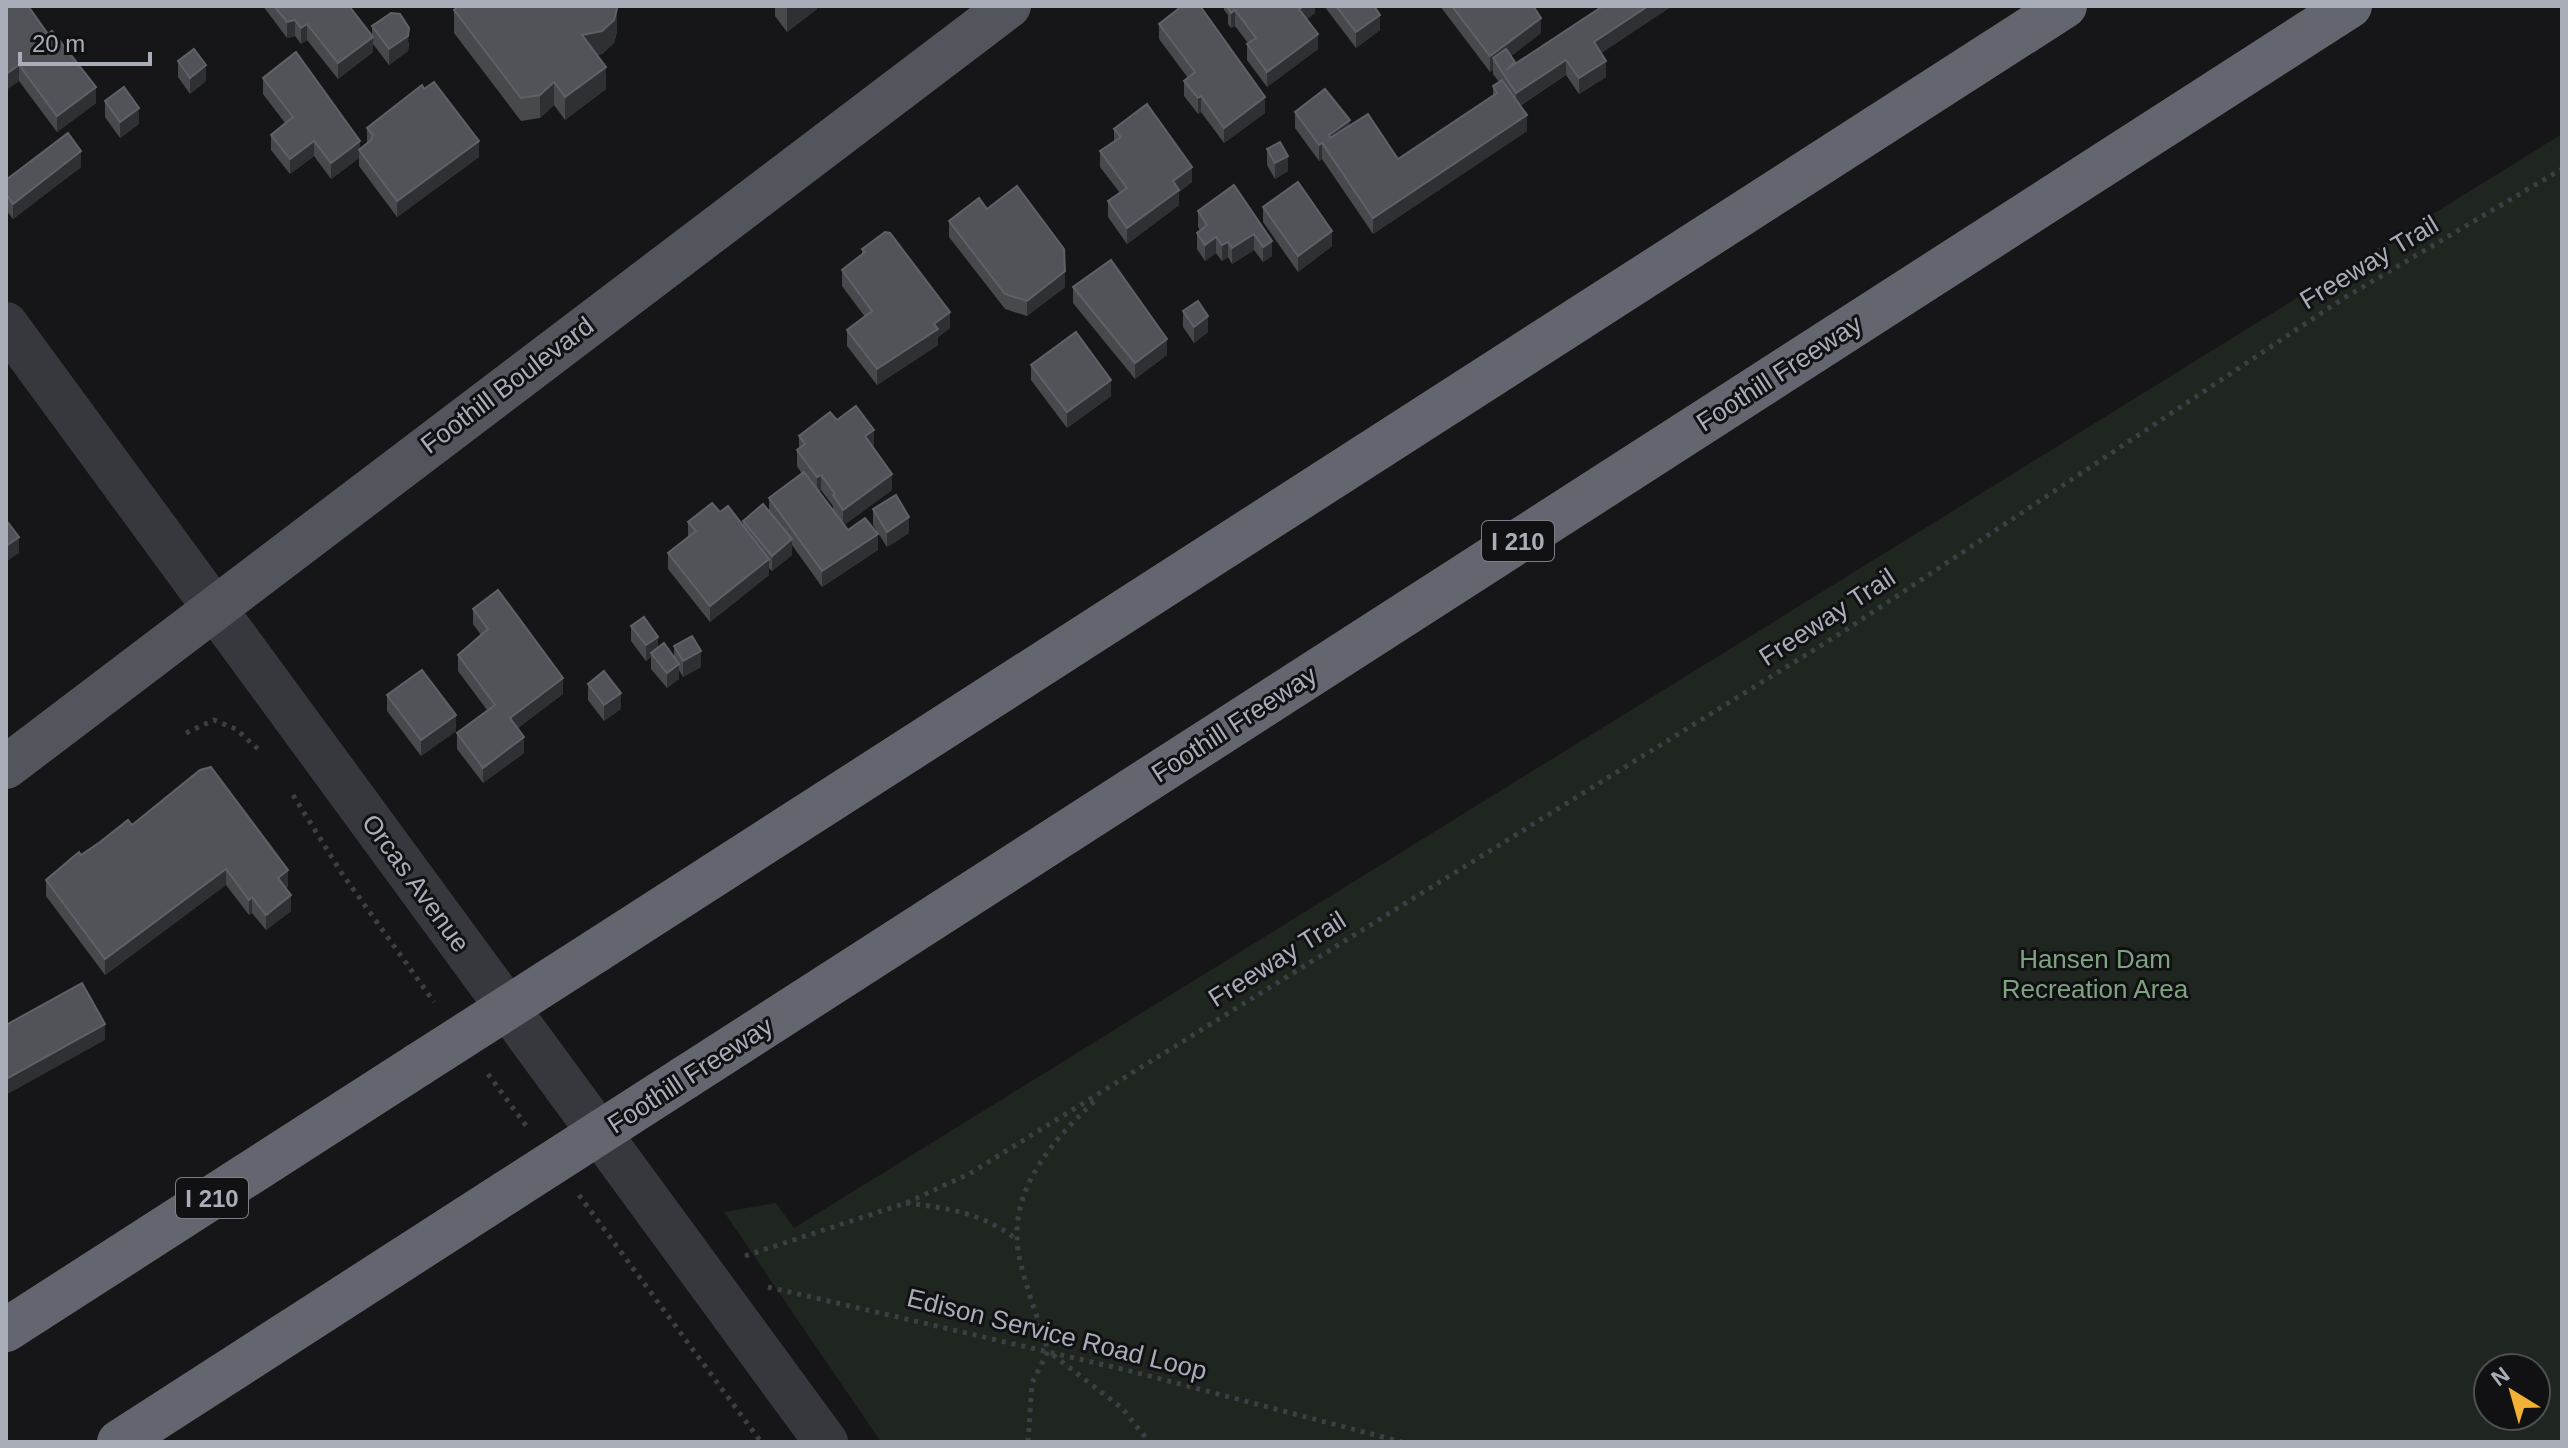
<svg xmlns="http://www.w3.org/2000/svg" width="2568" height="1448" font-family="Helvetica,sans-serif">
	<rect width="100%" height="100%" fill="#161618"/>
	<path fill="#1e261f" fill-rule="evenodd" d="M2562 134V1442H881L724 1212 776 1203 794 1228ZM2488 1368H2536V1416H2488Z"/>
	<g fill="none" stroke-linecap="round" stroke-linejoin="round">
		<g stroke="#3d3f44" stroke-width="5" stroke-dasharray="4 6" stroke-linecap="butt">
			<polyline points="186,733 214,720 236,729 258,749"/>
			<polyline points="293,795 341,872 434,1002"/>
			<polyline points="488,1074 527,1127"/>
			<polyline points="579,1195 761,1442"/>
			<path d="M906 1203C947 1208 983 1213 1016 1239"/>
			<polyline points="745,1256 906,1203 969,1174 1846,630 2344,298 2562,169"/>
			<polyline points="768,1287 1126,1370 1402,1442"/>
			<polyline points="1053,1355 1122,1408 1149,1442"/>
			<path d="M1028 1442 1032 1383 1048 1351C1040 1322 1017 1267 1017 1238 1015 1181 1058 1135 1097 1099"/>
		</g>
		<polyline stroke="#37383d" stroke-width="44" points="6,324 826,1442"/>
		<polyline stroke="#53555c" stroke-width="44" points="6,767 1009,6"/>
		<g stroke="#63666e" stroke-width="44">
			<polyline points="596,951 2065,6"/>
			<polyline points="686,1077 2350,6"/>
			<polyline points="6,1330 418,1065"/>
			<polyline points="119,1442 507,1192"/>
		</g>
		<g stroke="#63666e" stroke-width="44">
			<polyline points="418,1065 596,951"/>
			<polyline points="507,1192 686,1077"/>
		</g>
	</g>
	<g fill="#47494d" fill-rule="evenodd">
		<polygon points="6,6 96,103 57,132 19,81 6,90"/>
		<polygon points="263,6 349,6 372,36 372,26 409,43 408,51 389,65 373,44 373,52 338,79 307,40 301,44 295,36 287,38"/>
		<polygon points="775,6 817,6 817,9 787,32 775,16"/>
		<polygon points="1224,6 1315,6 1315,13 1307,19 1318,49 1267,87 1247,60 1247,44 1248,43 1235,26 1231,28 1228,24 1228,15 1224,10"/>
		<polygon points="1324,6 1374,6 1380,30 1356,48"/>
		<polygon points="1440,6 1533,6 1541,33 1511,56 1515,64 1603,6 1672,6 1601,53 1606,77 1579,94 1566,75 1520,106 1527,131 1373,234 1322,159 1319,161 1295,128 1295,112 1350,125 1398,159 1493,96 1493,86 1499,82 1493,74 1493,70 1490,72"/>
		<polygon points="454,10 617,32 614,43 602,54 597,55 606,89 565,120 554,105 540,118 521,121 454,33"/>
		<polygon points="1159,24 1265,113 1224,143 1201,112 1198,114 1184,96 1184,81 1188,78 1159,39"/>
		<polygon points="178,61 206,81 190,94 178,77"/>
		<polygon points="263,78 360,149 367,144 367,128 479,157 397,217 359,166 359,158 331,179 314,156 290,174 271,150 271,135 285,123 263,94"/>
		<polygon points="105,101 139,124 120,138 105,117"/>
		<polygon points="1114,129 1192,182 1179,192 1179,205 1127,244 1108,217 1108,201 1120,193 1100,167 1100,151 1114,141"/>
		<polygon points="1267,149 1288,171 1275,179 1267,165"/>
		<polygon points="81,167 13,219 6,210 6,180"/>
		<polygon points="1234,185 1272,256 1263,262 1254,250 1232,264 1228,257 1222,261 1216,253 1205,261 1197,249 1197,233 1200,230 1198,227 1198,211"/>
		<polygon points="1263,207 1332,246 1298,272 1263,222"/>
		<polygon points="987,209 1065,287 1027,316 1005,309 949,237 949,221"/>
		<polygon points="862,249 950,328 938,337 938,345 877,385 847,346 847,330 865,317 842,286 842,270 862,254"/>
		<polygon points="1073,287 1167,355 1135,379 1073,303"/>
		<polygon points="1183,311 1208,332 1194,343 1183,327"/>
		<polygon points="1031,365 1111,396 1067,428 1031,380"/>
		<path d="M837 420 874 446 872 447 892 490 844 525 848 530 878 550 822 587 792 545V555L772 571 769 568V575L710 622 668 569V553L688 537V522L720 512 743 526V521L769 511V498L802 474 797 466V450L799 448V436ZM821 490 833 506V510L819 492Z"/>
		<polygon points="873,509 909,533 887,547 873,525"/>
		<polygon points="473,609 563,694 518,728 524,753 483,783 457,749 457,733 487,710 458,671 458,655 481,635 473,624"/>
		<polygon points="631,626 658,648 674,657 674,646 701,667 683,677 679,670 679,679 667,688 651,669 651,657 646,661 631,641"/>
		<polygon points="588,684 621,709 604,721 588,700"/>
		<polygon points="387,695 456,731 421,756 387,711"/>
		<polygon points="132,825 288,886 286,888 291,911 266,930 252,913 249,915 226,885 105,975 46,896 46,880 81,855"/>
	</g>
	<g fill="#2f3033">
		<polygon points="787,6 817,6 817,9 787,32"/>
		<polygon points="1304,6 1315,6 1315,13 1299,25 1299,9"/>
		<polygon points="1648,6 1672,6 1594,58 1594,42"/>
		<polygon points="617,9 617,32 614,43 602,54 582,58 582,35"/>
		<polygon points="1235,10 1235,26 1231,28 1231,13"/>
		<polygon points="1380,15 1380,30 1356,48 1356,32"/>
		<polygon points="1541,18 1541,33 1498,66 1493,58 1493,70 1490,72 1490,56"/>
		<polygon points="295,20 295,36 287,38 287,22"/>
		<polygon points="307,24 307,40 301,44 301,28"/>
		<polygon points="409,28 408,51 389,65 389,49"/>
		<polygon points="1318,34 1318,49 1267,87 1267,72"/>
		<polygon points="373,37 373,52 338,79 338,63"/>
		<polygon points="1566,60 1566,75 1516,108 1516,93"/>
		<polygon points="1606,61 1606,77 1579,94 1579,78"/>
		<polygon points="19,65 19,81 6,90 6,74"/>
		<polygon points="206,65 206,81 190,94 190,78"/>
		<polygon points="606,67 606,89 565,120 565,97"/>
		<polygon points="554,82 554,105 540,118 540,95"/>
		<polygon points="96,87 96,103 57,132 57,116"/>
		<polygon points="1201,96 1201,112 1198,114 1198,98"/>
		<polygon points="1265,97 1265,113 1224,143 1224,128"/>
		<polygon points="139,108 139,124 120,138 120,122"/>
		<polygon points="1527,115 1527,131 1373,234 1373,218"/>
		<polygon points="1350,120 1350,136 1329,151 1329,135"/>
		<polygon points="314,141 314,156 290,174 290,159"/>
		<polygon points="360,141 360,153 359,150 359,158 331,179 331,163"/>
		<polygon points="479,141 479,157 397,217 397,201"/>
		<polygon points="1322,143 1322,159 1319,161 1319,145"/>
		<polygon points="81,151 81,167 13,219 13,204"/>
		<polygon points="1288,156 1288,171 1275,179 1275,163"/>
		<polygon points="1192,167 1192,182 1179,192 1179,205 1127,244 1127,228 1173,181"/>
		<polygon points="1332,231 1332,246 1298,272 1298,256"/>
		<polygon points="1254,234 1254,250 1232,264 1232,248"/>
		<polygon points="1216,237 1216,253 1205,261 1205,245"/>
		<polygon points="1272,241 1272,256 1263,262 1263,247"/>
		<polygon points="1228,242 1228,257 1222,261 1222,245"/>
		<polygon points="1065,271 1065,287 1027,316 1027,301"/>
		<polygon points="950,312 950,328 938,337 938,345 877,385 877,369"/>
		<polygon points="1208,316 1208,332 1194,343 1194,327"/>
		<polygon points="1167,339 1167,355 1135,379 1135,363"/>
		<polygon points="1111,380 1111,396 1067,428 1067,412"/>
		<polygon points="874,430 874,446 865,452 865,436"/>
		<polygon points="892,474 892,490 843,526 843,510"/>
		<polygon points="821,475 821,490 817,493 817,477"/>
		<polygon points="909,517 909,533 887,547 887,532"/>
		<polygon points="878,534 878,550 822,587 822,571"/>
		<polygon points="19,537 19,553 6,562 6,546"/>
		<polygon points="792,539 792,555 772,571 772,556"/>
		<polygon points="769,559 769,575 710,622 710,606"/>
		<polygon points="658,637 658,653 651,653 651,657 646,661 646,645"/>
		<polygon points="701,651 701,667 683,677 683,661"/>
		<polygon points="679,664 679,679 667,688 667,673"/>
		<polygon points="563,678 563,694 510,734 510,718"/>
		<polygon points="621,693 621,709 604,721 604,705"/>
		<polygon points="456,715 456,731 421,756 421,740"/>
		<polygon points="524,737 524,753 483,783 483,768"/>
		<polygon points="226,869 226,885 105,975 105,959"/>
		<polygon points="288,870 288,886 278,893 278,878"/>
		<polygon points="291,895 291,911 266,930 266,915"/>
		<polygon points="252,897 252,913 249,915 249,900"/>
		<polygon points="105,1024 105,1040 6,1095 6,1079"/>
	</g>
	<g fill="#525359" stroke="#5f6168" stroke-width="2">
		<polygon points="6,6 28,6 48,34 52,31 96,87 57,116 19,65 6,74"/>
		<polygon points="274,6 349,6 373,37 338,63 307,24 301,28 295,20 287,22"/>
		<polygon points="459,6 615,6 617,9 614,20 602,31 582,35 606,67 565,97 554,82 540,95 521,98 454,10"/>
		<polygon points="1182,6 1200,6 1265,97 1224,128 1201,96 1198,98 1184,81 1195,72 1159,24"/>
		<polygon points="1230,6 1304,6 1299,9 1318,34 1267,72 1247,44 1256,38 1235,10 1231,13 1228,8"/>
		<polygon points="1336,6 1374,6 1380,15 1356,32"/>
		<polygon points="1452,6 1533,6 1541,18 1490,56"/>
		<polygon points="1603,6 1648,6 1594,42 1606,61 1579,78 1566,60 1516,93 1493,58 1506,49 1515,62 1506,70"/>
		<polygon points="391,13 400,14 409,28 408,36 389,49 372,26"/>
		<polygon points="194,49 206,65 190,78 178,61"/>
		<polygon points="296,52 360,141 331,163 314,141 290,159 271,135 293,117 263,78"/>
		<polygon points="1502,80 1527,115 1373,218 1322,143 1319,145 1295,112 1325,89 1350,120 1329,135 1330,138 1368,114 1398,159 1497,93 1493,86"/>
		<polygon points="434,82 479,141 397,201 359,150 371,140 373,135 367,128 422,85 424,89"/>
		<polygon points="124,87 139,108 120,122 105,101"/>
		<polygon points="1147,104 1192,167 1173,181 1179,190 1127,228 1108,201 1127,188 1100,151 1121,137 1114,129"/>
		<polygon points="68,133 81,151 13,204 6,194 6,180"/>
		<polygon points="1280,142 1288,156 1275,163 1267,149"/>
		<polygon points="1298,182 1332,231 1298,256 1263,207"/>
		<polygon points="1234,185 1272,241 1263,247 1254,234 1232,248 1228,242 1222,245 1216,237 1205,245 1197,233 1207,225 1198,211"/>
		<polygon points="1017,186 1064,249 1065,271 1027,301 1005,294 949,221 979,198 987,209"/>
		<polygon points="885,232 890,233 950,312 934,324 938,329 877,369 847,330 872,311 842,270 865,252 862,249"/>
		<polygon points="1111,260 1167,339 1135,363 1073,287"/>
		<polygon points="1198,301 1208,316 1194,327 1183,311"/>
		<polygon points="1076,332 1111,380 1067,412 1031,365"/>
		<polygon points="856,406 874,430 865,436 892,474 843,510 833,495 835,494 821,475 817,477 797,450 805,444 799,436 830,412 837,420"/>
		<polygon points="804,472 848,530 865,518 878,534 822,571 769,498"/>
		<polygon points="896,495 909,517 887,532 873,509"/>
		<polygon points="712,503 720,512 728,506 769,559 710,606 668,553 696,531 688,522"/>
		<polygon points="763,504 792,539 772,556 743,521"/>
		<polygon points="6,520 19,537 6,546"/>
		<polygon points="498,590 563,678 510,718 524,737 483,768 457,733 495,705 458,655 488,629 473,609"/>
		<polygon points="644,617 658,637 646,645 631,626"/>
		<polygon points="692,636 701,651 683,661 674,646"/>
		<polygon points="664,643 679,664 667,673 651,653"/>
		<polygon points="422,670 456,715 421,740 387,695"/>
		<polygon points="604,671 621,693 604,705 588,684"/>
		<polygon points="211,767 288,870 278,878 291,895 266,915 252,897 249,900 226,869 105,959 46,880 79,852 81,855 100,842 128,820 132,825 200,770"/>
		<polygon points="82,983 105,1024 6,1079 6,1025"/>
	</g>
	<g text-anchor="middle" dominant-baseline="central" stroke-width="6" stroke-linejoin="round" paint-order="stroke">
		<g fill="#111113" stroke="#7b7e86" stroke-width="2">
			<rect x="1482" y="521" width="72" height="40" rx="6"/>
			<rect x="176" y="1178" width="72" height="40" rx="6"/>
		</g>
		<g font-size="24" font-weight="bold" fill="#a8adb8">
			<text x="1518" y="541">I 210</text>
			<text x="212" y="1198">I 210</text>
		</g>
		<g font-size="26" fill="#a8adb8" stroke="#111113">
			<text transform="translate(2369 262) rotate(-31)">Freeway Trail</text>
			<text transform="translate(1779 373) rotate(-33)">Foothill Freeway</text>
			<text transform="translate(507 385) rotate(-37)">Foothill Boulevard</text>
			<text transform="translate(1827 617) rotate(-33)">Freeway Trail</text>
			<text transform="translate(1234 724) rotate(-33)">Foothill Freeway</text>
			<text transform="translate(416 883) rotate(54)">Orcas Avenue</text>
			<text transform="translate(1277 959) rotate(-32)">Freeway Trail</text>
			<text transform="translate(690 1075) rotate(-33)">Foothill Freeway</text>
			<text transform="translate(1057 1334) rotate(14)">Edison Service Road Loop</text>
		</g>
		<g font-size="26" fill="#7fa381" stroke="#111113">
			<text x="2095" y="959">Hansen Dam<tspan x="2095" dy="30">Recreation Area</tspan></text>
		</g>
	</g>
	<rect width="2568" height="1448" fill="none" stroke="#a8adb8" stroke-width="16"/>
	<g transform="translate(2512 1392) rotate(323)"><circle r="38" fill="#111113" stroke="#4d4f55" stroke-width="2"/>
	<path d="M0-6L14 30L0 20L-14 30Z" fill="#f2b134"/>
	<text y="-12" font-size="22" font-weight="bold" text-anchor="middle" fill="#a8adb8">N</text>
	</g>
	<path d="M20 52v12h130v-12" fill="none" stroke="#a8adb8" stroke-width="4"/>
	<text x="32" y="52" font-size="24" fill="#a8adb8" stroke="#111113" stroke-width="6" paint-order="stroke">20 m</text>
</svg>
